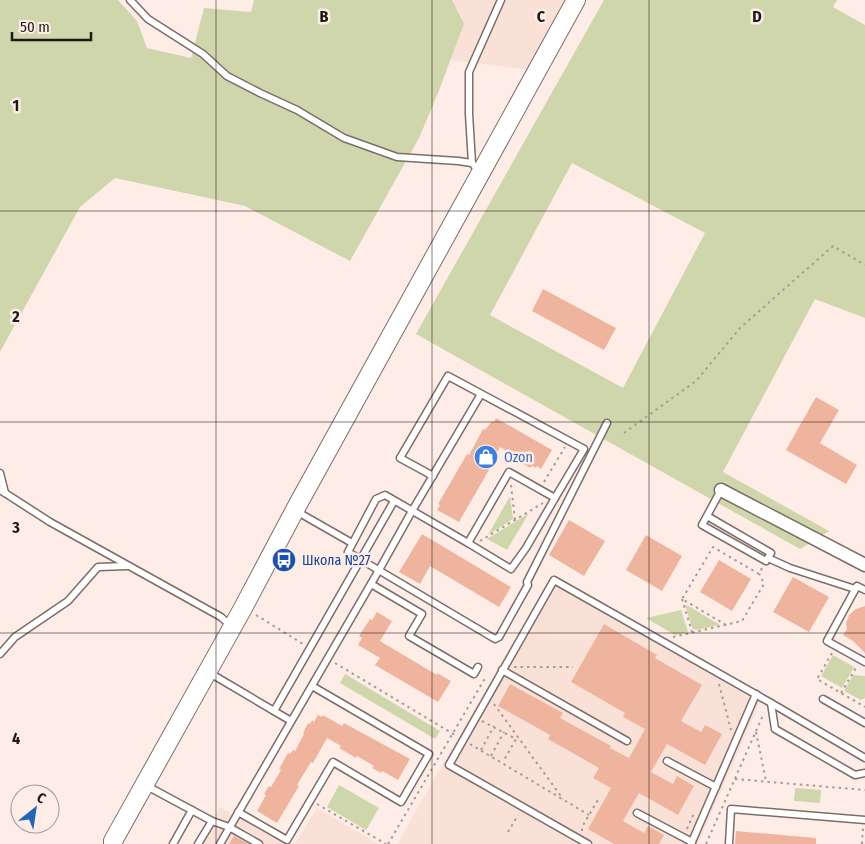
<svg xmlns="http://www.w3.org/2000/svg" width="865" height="844" font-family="'Fira Sans Condensed',sans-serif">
	<rect width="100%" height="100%" fill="#feede7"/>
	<g fill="#fae1d8">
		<polygon points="288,0 567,0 530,70 451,60 279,68"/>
		<polygon points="552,574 762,698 698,844 397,844"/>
		<polygon points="220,807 284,844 200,844"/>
		<polygon points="317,808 379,844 295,844"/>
	</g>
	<g fill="#d0d6ab" fill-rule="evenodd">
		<polygon points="0,0 118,0 137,21 147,48 191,58 204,8 251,12 254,0 452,0 464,24 438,93 419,138 350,261 245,206 115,178 80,207 0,352"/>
		<path d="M604 0H837L833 7 865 25V318L815 299 723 472 829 531 800 549 416 334ZM572 163 705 233 623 388 490 315Z"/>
		<polygon points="510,496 513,519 488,535"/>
		<polygon points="529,513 507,550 487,539"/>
		<polygon points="685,604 720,625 696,630 692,628"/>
		<polygon points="681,610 688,632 675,635 646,618"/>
		<polygon points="833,655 854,667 842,688 821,676"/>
		<polygon points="345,674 440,731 435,739 340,683"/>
		<polygon points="853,675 865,676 865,698 861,700 844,691"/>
		<polygon points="339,785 379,808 366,830 327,807"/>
		<polygon points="795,788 821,790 820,803 794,801"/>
	</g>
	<g fill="#efb49e">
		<polygon points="543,289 616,328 604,350 532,311"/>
		<polygon points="816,397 839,410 820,443 857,465 846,484 786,450"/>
		<polygon points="496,418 552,450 541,469 537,466 536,468 532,466 530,468 514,458 515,456 500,447 492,462 493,463 459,522 437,510 440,505 438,504 467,454 469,455 483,429 485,430 492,421 494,422"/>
		<polygon points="569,520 605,541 584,576 549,555"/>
		<polygon points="422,534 511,587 499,607 430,566 420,584 399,572"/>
		<polygon points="646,535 682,556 662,591 626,570"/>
		<polygon points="719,560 751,579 732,611 700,592"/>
		<polygon points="793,577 829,597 809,632 773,612"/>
		<polygon points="865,606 865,653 853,641 843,635 847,629 846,624 849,615 856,609"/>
		<polygon points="377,612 392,621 380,641 437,675 437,673 451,681 438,702 375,665 380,658 358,645 362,638 359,636 370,619 372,620"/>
		<polygon points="604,624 657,655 655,658 702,685 681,721 701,732 705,725 722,734 705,765 667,744 651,772 673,784 677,776 694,786 678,815 639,793 623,821 644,833 648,826 664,835 659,844 614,844 588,829 611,788 593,778 599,768 548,739 550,735 498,706 510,684 563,713 560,718 611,746 610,748 629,758 645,729 623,717 625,713 571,682"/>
		<polygon points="318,715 322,717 323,715 342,726 344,723 410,759 398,780 382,771 381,773 372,768 374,766 357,756 356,758 339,748 341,746 327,738 313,763 311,762 297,785 299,786 277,823 257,811 266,795 264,794 269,786 271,787 281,770 279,769 288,753 290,754 293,750 295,751 304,734 303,733 308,723 310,724 312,720 314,722"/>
		<polygon points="736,831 816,838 816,844 735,844"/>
		<polygon points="234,836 249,844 229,844"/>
	</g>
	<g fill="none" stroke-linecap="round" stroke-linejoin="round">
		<g stroke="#7c6d68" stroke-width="9">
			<g id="lane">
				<polyline points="130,0 148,19 203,54 227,76 260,93 297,110 344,138 397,157 458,161 472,163 479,172"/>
				<polyline points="472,163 469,114 469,72 501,0"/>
				<polyline points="0,473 5,493"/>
				<polyline points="433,476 400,458 448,376 584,449 555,498 509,472 468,543 385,495 376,499 348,552 495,639 499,637 528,585 527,582 607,423"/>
				<polyline points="0,490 5,493 50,522 221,617 231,626"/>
				<polyline points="296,511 352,543"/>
				<polyline points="707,516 771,553 766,561 702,525 721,490"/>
				<polyline points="468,543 511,569 526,548 555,498"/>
				<polyline points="768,558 790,568 855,589"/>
				<polyline points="371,584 422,614 409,636 474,674 478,667"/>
				<polyline points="865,590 857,586 827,641 865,662"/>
				<polyline points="0,654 15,637 68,601 98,567 127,566"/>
				<polyline points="502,670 627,741"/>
				<polyline points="208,672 291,721"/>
				<polyline points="823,699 865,723"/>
				<polyline points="771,703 775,729 855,775 865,773"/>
				<polyline points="274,711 394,501"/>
				<polyline points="667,761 716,787"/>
				<polyline points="145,785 212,821 229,827 259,844"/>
				<polyline points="238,812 287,840 333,762 401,802 429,754 312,686"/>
				<polyline points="637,813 692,842"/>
				<polyline points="173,844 192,810"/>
				<polyline points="198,844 212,821"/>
				<polyline points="220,844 379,570 412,511 481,394"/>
				<polyline points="588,844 449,765 554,580 771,703 865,758"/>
				<polyline points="691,844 756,694"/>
				<polyline points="729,844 731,809 865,820"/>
			</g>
		</g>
		<g stroke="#7c6d68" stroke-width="15">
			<polyline id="street" points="721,490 865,565"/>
		</g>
		<g stroke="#7c6d68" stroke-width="20">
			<polyline id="secondary" points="113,844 113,841 243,608 297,506 576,0"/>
		</g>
		<g stroke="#a89b96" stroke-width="2" stroke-dasharray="2.5 4" stroke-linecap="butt">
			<polyline points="624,433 696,381 740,328 833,246 865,265"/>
			<polyline points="544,482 565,447"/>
			<polyline points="511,485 515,520"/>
			<polyline points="480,541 543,503"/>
			<polyline points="682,599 692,632"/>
			<polyline points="256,615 303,644"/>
			<polyline points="726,625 682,599 713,547 759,574 762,568"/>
			<polyline points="673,637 742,621 764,584 760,575 759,574"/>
			<polyline points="832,653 817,679 865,707"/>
			<polyline points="335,663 455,735"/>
			<polyline points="514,667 573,667"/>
			<polyline points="719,684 731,730"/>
			<polyline points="841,693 857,666"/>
			<polyline points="494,704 563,799"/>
			<polyline points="482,721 516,739 503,762"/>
			<polyline points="756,732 766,781"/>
			<polyline points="470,744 589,815"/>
			<polyline points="481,750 494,726"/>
			<polyline points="491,756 504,732"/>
			<polyline points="735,779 865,790"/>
			<polyline points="317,804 386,844"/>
			<polyline points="687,829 694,813"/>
			<polyline points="582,831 582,827 599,798"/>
			<polyline points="508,832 518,815"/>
			<polyline points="388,844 484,680 481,678"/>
			<polyline points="706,844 764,713"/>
			<polyline points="862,844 863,827"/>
		</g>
		<use href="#lane" stroke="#fff" stroke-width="6"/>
		<use href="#street" stroke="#fff" stroke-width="12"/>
		<use href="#secondary" stroke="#fff" stroke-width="18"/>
	</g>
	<path fill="none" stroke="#1e1816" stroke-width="1" stroke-opacity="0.55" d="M216 0V844M432 0V844M649 0V844M0 211H865M0 422H865M0 633H865"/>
	<defs>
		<g id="shop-disc" transform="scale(1.25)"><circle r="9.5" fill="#3f7fe0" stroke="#feede7"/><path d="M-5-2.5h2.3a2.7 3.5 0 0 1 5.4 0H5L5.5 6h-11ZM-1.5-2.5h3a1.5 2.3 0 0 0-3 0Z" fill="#fff"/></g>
		<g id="bus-disc" transform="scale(1.25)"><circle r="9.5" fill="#1a4fb4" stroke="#feede7"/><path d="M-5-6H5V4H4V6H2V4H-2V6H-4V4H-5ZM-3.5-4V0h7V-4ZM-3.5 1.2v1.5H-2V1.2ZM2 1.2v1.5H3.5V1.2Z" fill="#fff"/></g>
	</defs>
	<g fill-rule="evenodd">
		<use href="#shop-disc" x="486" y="457"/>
		<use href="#bus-disc" x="284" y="560"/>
	</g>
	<g text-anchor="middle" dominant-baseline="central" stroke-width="5" stroke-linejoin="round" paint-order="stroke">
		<g font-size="14" fill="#366cbe" stroke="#feede7" text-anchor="start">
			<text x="504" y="457">Ozon</text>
		</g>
		<g font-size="14" fill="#164399" stroke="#feede7" text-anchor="start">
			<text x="302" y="560">Школа №27</text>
		</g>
	</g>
	<g font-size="16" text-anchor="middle" font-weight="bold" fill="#1e1816" stroke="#feede7" stroke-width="5" stroke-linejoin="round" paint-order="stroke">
		<text x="324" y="22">B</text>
		<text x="541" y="22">C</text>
		<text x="757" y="22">D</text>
		<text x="16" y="111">1</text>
		<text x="16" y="322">2</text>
		<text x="16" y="533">3</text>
		<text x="16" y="744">4</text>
	</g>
	<g transform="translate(35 809) rotate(30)"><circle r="24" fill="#feede7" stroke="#a49893"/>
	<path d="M0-4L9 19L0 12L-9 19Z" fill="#2465b7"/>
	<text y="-8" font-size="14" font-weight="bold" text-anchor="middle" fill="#1e1816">С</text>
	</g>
	<path d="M12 32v8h79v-8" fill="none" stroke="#1e1816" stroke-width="2.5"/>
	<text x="20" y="32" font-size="15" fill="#1e1816" stroke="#feede7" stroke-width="4" paint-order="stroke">50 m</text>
</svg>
